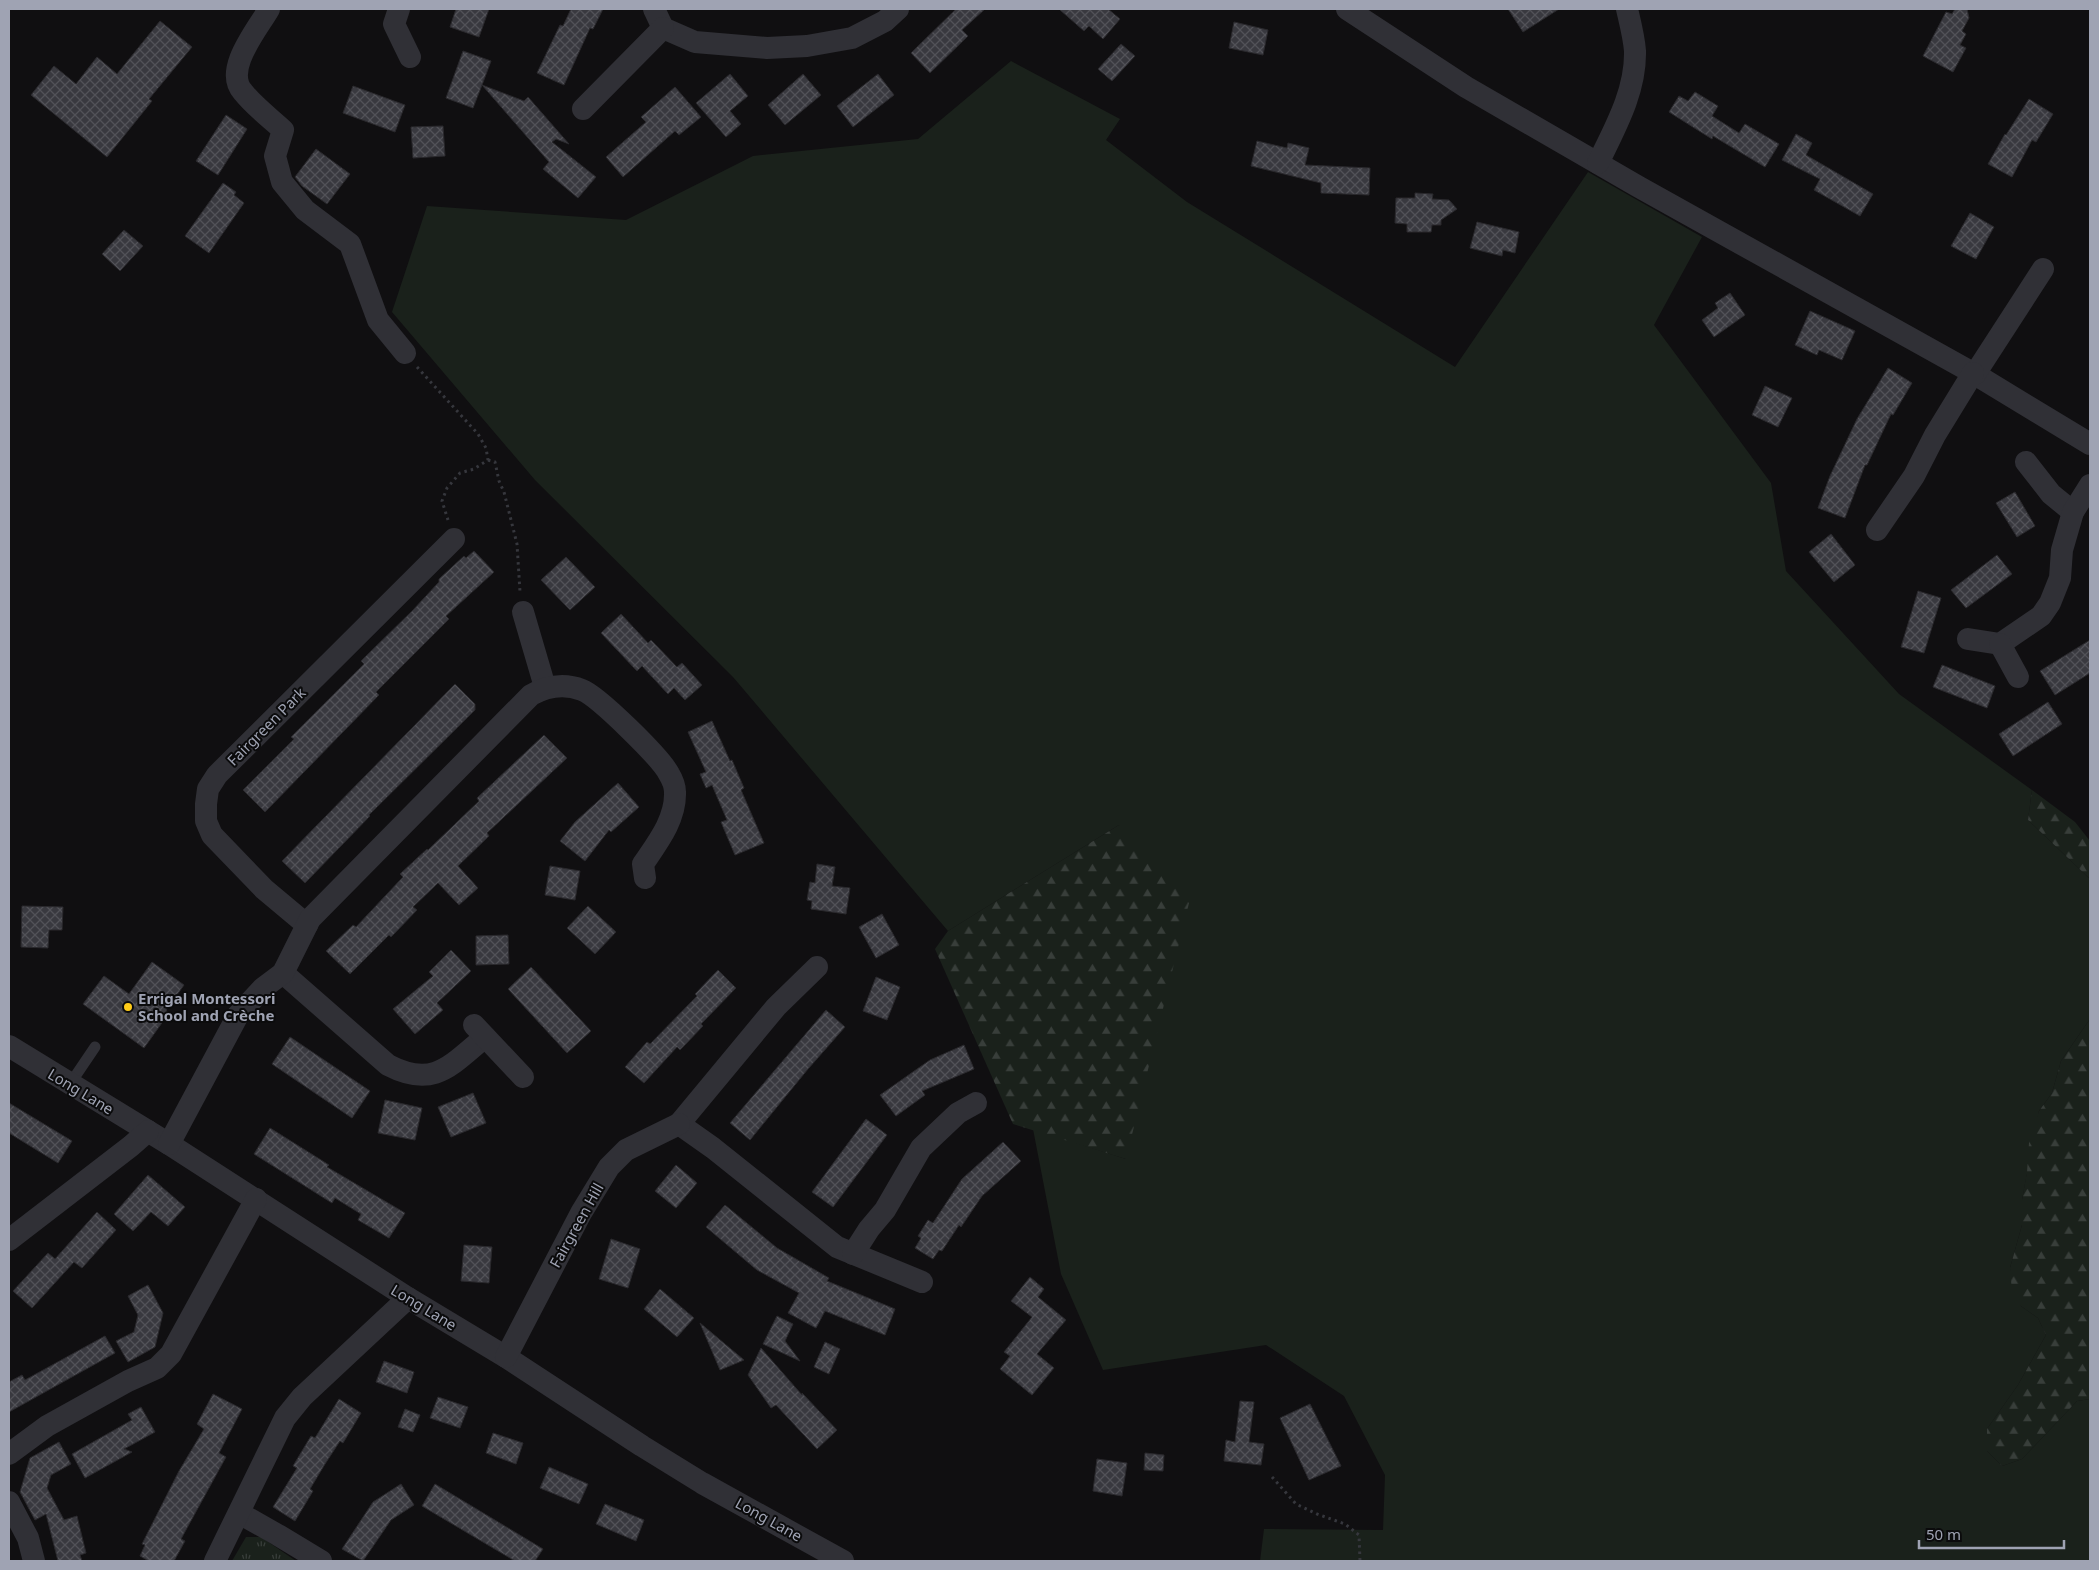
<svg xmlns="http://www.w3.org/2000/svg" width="2099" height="1570" font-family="'Noto Sans',sans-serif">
	<defs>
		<pattern id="forest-firs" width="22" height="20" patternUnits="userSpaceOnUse" patternTransform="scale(1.25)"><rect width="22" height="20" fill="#1a211b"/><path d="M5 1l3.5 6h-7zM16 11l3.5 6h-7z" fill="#383e3a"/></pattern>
		<pattern id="park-tufts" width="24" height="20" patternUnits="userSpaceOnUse" patternTransform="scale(1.25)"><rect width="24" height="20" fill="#1a211b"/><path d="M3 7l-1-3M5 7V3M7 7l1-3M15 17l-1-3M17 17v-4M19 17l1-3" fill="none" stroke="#383e3a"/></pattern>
		<pattern id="building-cross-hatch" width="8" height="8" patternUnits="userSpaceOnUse" patternTransform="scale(1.25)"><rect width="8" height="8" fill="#39393f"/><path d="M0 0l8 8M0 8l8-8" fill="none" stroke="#525258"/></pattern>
	</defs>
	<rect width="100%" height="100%" fill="#100f11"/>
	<polygon fill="#1a211b" points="1011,61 1120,119 1106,140 1187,202 1455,367 1588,172 1702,237 1654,325 1771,483 1786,571 1899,694 2032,790 2028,820 2090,879 2090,1019 2061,1061 2052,1093 2039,1111 2022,1200 2022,1225 2010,1268 2021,1306 2038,1318 2046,1335 2018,1385 1987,1429 1987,1451 2002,1466 2022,1459 2077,1401 2090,1399 2090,1561 1260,1561 1264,1529 1383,1530 1385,1475 1344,1396 1266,1345 1103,1370 1061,1274 1033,1129 1126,1159 1119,825 948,931 733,677 535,480 392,312 427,206 626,220 753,156 918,139"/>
	<g fill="url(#forest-firs)">
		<polygon points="2032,790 2075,822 2090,841 2090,879 2028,820"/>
		<polygon points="1119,825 1189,903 1126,1159 1013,1124 935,949 948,931"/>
		<polygon points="2090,1019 2090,1399 2077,1401 2022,1459 2002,1466 1987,1451 1987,1429 2018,1385 2046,1335 2038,1318 2021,1306 2012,1292 2010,1268 2022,1225 2022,1200 2027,1172 2029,1143 2039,1111 2052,1093 2061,1061"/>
	</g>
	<polygon fill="url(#park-tufts)" points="246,1537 261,1537 296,1561 232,1561"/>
	<g fill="url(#building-cross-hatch)" stroke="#2a292d">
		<polygon points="456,9 489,9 479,37 450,27"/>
		<polygon points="571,9 603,9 593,29 590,28 564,85 537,73 560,25 563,26"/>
		<polygon points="956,9 985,9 962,30 968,36 930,73 911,53"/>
		<polygon points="1059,9 1108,9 1120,19 1103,39 1089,26 1084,31"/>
		<polygon points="1508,9 1559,9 1523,32"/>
		<polygon points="1955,9 1967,9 1969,18 1962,31 1966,34 1960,45 1966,48 1953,72 1923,56 1946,12 1952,14"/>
		<polygon points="160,21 192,47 149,99 152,101 107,157 31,95 54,66 76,84 97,57 117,74"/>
		<polygon points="1234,22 1268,30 1263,55 1229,48"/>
		<polygon points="1121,44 1135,56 1112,81 1098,69"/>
		<polygon points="463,51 491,61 482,85 524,101 528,97 569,144 556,139 552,142 596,177 578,198 543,169 549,162 482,85 473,108 446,98"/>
		<polygon points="730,74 748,96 730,111 741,124 726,137 696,103"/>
		<polygon points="803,74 821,95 785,125 768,105"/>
		<polygon points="878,74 894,95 853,127 837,106"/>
		<polygon points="353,86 405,105 395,132 343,113"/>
		<polygon points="675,87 701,117 679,135 675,131 623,177 606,157 646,122 641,117"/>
		<polygon points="1695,92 1718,106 1712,116 1739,133 1745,124 1779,144 1765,167 1713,136 1712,139 1669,112 1679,96 1688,101"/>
		<polygon points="2029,99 2053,114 2036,142 2032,140 2012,177 1988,164 2005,134 2006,135"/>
		<polygon points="226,115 247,129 218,175 196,161"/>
		<polygon points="443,126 445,156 413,158 411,127"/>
		<polygon points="1796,134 1812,143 1806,155 1873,194 1860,216 1814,190 1820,179 1782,160"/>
		<polygon points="1257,141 1287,148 1288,143 1309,148 1305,165 1370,168 1369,195 1321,193 1321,183 1251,166"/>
		<polygon points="316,149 350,174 327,204 302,186 295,177"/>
		<polygon points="223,183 236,192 234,195 244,203 209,253 185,236"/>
		<polygon points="1415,193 1433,194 1432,199 1449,200 1457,209 1441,220 1441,225 1432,225 1431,232 1407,232 1407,224 1395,223 1396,198 1415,198"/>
		<polygon points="1970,213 1994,227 1976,259 1951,246"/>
		<polygon points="1477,222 1519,232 1515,253 1503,250 1502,256 1470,248"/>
		<polygon points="124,230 143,246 120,271 102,254"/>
		<polygon points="1730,293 1745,315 1714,337 1702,320 1718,308 1715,303"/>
		<polygon points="1810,311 1855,331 1842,360 1819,350 1817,355 1795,345"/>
		<polygon points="1888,368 1912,383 1893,415 1891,414 1867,465 1865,465 1845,518 1818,508 1830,476 1857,419"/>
		<polygon points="1765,386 1792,398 1778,427 1752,415"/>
		<polygon points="2015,492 2035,526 2017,537 1996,503"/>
		<polygon points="1831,534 1855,565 1834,582 1809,552"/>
		<polygon points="474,551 494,572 446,616 449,619 376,692 379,695 265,812 243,790 294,739 291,737 364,664 361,661 413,610 439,582 439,579 464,556 466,558"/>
		<polygon points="1997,555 2012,574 1966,608 1951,590"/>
		<polygon points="566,557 595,587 570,610 541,580"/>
		<polygon points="1918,591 1941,598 1924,653 1901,647"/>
		<polygon points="621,614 648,643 651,640 677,667 682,663 702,685 685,700 674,688 668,694 642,666 637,671 601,633"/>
		<polygon points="2090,640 2090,673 2055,695 2040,671"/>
		<polygon points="1942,665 1995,686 1987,708 1933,687"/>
		<polygon points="455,684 475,704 475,710 369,815 370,816 305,883 282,861"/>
		<polygon points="2048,702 2062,724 2013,756 1999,734"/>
		<polygon points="712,721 730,761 732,760 744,788 741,790 764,843 735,855 721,822 727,820 712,785 706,788 700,774 706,772 688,732"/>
		<polygon points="544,735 567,758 487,833 489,836 458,866 478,888 459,905 438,883 413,907 417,910 391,937 389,935 350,974 326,951 353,925 356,927 403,877 400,874 427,849 428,850 479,801 477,798"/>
		<polygon points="618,783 639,807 611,832 609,830 585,861 560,841 575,822"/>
		<polygon points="817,864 835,867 832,886 850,888 846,914 811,909 812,901 807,900 810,882 815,883"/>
		<polygon points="550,866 580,871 575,900 545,895"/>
		<polygon points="22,906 63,907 62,930 49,930 48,948 21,947"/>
		<polygon points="588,906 616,932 595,954 567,928"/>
		<polygon points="882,914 899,945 876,958 859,927"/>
		<polygon points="508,935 509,964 476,965 476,936"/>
		<polygon points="451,950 471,971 437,1003 443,1010 415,1034 393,1009 433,976 429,972"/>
		<polygon points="152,962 184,985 166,1010 169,1013 144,1048 83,1004 104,976 129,994"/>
		<polygon points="531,967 591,1031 567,1053 508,989"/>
		<polygon points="718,970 736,988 701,1024 703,1026 680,1050 677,1047 644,1083 625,1067 647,1042 650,1044 697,996 695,994"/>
		<polygon points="876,977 900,987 887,1020 863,1011"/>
		<polygon points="826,1010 845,1027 808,1069 750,1140 730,1123"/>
		<polygon points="290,1037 370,1091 352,1118 272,1064"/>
		<polygon points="964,1045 974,1069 922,1091 925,1095 896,1116 880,1095 930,1060"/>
		<polygon points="473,1093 486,1123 451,1137 438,1107"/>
		<polygon points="385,1100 422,1108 415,1140 378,1133"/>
		<polygon points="9,1103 72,1141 58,1163 9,1133"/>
		<polygon points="866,1119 887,1135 833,1207 812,1192"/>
		<polygon points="270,1128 329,1165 327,1167 405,1213 389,1238 358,1220 361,1214 335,1198 332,1203 254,1154"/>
		<polygon points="1003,1142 1021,1161 982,1196 961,1227 959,1225 942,1251 939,1250 933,1259 915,1248 921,1238 918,1236 928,1220 933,1223 962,1179"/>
		<polygon points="676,1165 697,1183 676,1208 655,1191"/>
		<polygon points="148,1175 185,1207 168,1226 151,1212 133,1231 114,1214"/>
		<polygon points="725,1205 777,1248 829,1278 827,1281 895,1309 885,1335 825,1311 816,1328 788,1313 799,1293 757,1270 706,1227"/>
		<polygon points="97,1212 116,1230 82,1268 74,1262 32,1308 13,1291 48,1253 55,1259"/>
		<polygon points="611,1239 640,1249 628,1288 599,1279"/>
		<polygon points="464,1245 492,1247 489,1283 461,1281"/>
		<polygon points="1030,1277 1044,1289 1038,1297 1066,1320 1037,1354 1054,1368 1032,1395 1000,1369 1010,1356 1004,1352 1032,1317 1011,1301"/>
		<polygon points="148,1285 163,1313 155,1347 128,1362 116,1341 134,1332 138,1315 128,1296"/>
		<polygon points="660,1289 694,1318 677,1337 644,1309"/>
		<polygon points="777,1316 793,1324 785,1341 800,1361 763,1344"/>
		<polygon points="700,1323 744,1360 720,1370"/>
		<polygon points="105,1336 115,1353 9,1412 9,1382 22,1375 25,1380"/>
		<polygon points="825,1342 840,1349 829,1374 814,1367"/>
		<polygon points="761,1348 802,1395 802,1393 837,1430 817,1449 776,1405 771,1408 748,1375"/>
		<polygon points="384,1361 414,1372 407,1393 376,1382"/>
		<polygon points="213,1394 242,1409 219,1453 226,1457 181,1539 185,1541 174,1561 149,1561 140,1556 145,1545 142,1544 179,1471 204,1429 197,1424"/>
		<polygon points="438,1397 468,1407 460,1428 430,1418"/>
		<polygon points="339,1399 361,1413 343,1443 340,1441 325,1464 310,1489 313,1491 295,1521 273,1507 297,1468 293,1466 311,1436 315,1438"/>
		<polygon points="1240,1401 1254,1402 1249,1442 1264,1444 1261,1465 1224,1461 1226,1440 1235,1442"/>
		<polygon points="1310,1404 1341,1466 1309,1480 1280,1418"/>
		<polygon points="141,1407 155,1432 124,1449 132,1452 85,1478 72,1454 132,1420 128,1414"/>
		<polygon points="405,1409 420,1415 413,1432 398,1427"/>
		<polygon points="493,1433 523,1443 516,1464 486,1453"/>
		<polygon points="59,1442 71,1464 51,1475 47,1488 64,1520 77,1516 86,1553 80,1555 82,1561 58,1561 46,1514 35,1520 20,1492 30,1458"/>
		<polygon points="1145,1453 1164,1455 1163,1471 1144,1470"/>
		<polygon points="1097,1459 1127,1463 1122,1496 1093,1491"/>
		<polygon points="549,1467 588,1484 579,1504 540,1488"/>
		<polygon points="401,1484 414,1505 391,1520 363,1561 342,1549 373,1502"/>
		<polygon points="435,1484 543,1549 535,1561 515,1561 422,1506"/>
		<polygon points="605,1504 644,1520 636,1541 596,1524"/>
	</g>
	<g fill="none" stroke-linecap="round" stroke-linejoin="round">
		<g stroke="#36373d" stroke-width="3" stroke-dasharray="2.5 4" stroke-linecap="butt">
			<polyline points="417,367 478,434 486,448 488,460 474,469 460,473 447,488 442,501 448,520"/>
			<polyline points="488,460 495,462 499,481 504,492 517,544 520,592"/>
			<polyline points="1272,1477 1296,1504 1317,1514 1345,1524 1359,1535 1360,1561"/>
		</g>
		<polyline stroke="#303036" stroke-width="11" points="70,1084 95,1047"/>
		<g stroke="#303036" stroke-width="22">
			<path d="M269 9C257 30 223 70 243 92 254 106 270 118 283 130L275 156 282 182 305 210 350 244 378 320 405 353"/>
			<polyline points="399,9 394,24 410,57"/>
			<polyline points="654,9 663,28 695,42 767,48 807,46 852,38 885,21 898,9"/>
			<polyline points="1347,9 1466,87 1639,187 1973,373 2090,444"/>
			<polyline points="583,109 663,28"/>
			<path d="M1598 163C1615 128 1636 91 1635 51 1634 37 1630 22 1627 9"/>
			<polyline points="1975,374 2043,269"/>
			<polyline points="2026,462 2051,494 2073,512"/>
			<polyline points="1877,530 1914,476 1935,435 1973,373"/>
			<polyline points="523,612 545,687"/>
			<polyline points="1968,639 2000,644 2041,616 2050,603 2060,578 2062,550 2073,512 2090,485"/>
			<polyline points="2000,644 2018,677"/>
			<polyline points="307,925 264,889 212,835 206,821 206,804 208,789 217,775 454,539"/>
			<polyline points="817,967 776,1007 679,1124 713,1148 837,1247 922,1282"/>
			<path d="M283 973 388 1065C434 1089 451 1065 485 1037"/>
			<polyline points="474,1025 523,1077"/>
			<polyline points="9,1046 169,1144 408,1298 506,1357 642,1446 702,1483 843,1561"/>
			<path d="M169 1144 238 1015 263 988 283 973 310 919 531 695C547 686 564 683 582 690 598 696 661 758 669 774 672 779 675 787 675 792 676 819 658 842 643 864L645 878"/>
			<polyline points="9,1240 131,1146 148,1131"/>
			<polyline points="853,1254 869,1229 885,1210 921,1148 958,1113 976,1103"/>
			<polyline points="506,1357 581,1213 609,1167 626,1150 679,1124"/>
			<polyline points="9,1454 47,1426 128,1381 157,1368 171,1354 256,1199"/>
			<polyline points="9,1502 28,1538 34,1561"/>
			<polyline points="239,1513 278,1535 321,1561"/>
			<polyline points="215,1561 285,1418 302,1397 408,1298"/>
		</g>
	</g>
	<circle fill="#ffcc19" stroke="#0b0b0c" stroke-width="2" cx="128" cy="1007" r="5"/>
	<g text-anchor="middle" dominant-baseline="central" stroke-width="4" stroke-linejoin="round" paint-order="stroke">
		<g font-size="15" fill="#9fa3b3" stroke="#0b0b0c">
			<text transform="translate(266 726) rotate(-45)">Fairgreen Park</text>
			<text transform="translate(81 1091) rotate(31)">Long Lane</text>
			<text transform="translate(576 1225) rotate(-61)">Fairgreen Hill</text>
			<text transform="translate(424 1307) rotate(31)">Long Lane</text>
			<text transform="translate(769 1519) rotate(29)">Long Lane</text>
		</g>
		<g font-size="15" font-weight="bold" fill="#9fa3b3" stroke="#0b0b0c" text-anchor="start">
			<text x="138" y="998">Errigal Montessori<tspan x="138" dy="17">School and Crèche</tspan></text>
		</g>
	</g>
	<rect width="2099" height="1570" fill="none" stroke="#9fa3b3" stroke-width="20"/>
	<path d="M1919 1540v8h145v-8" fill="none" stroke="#9fa3b3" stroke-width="2.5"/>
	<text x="1926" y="1540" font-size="15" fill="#9fa3b3" stroke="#0b0b0c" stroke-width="4" paint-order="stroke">50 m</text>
</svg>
